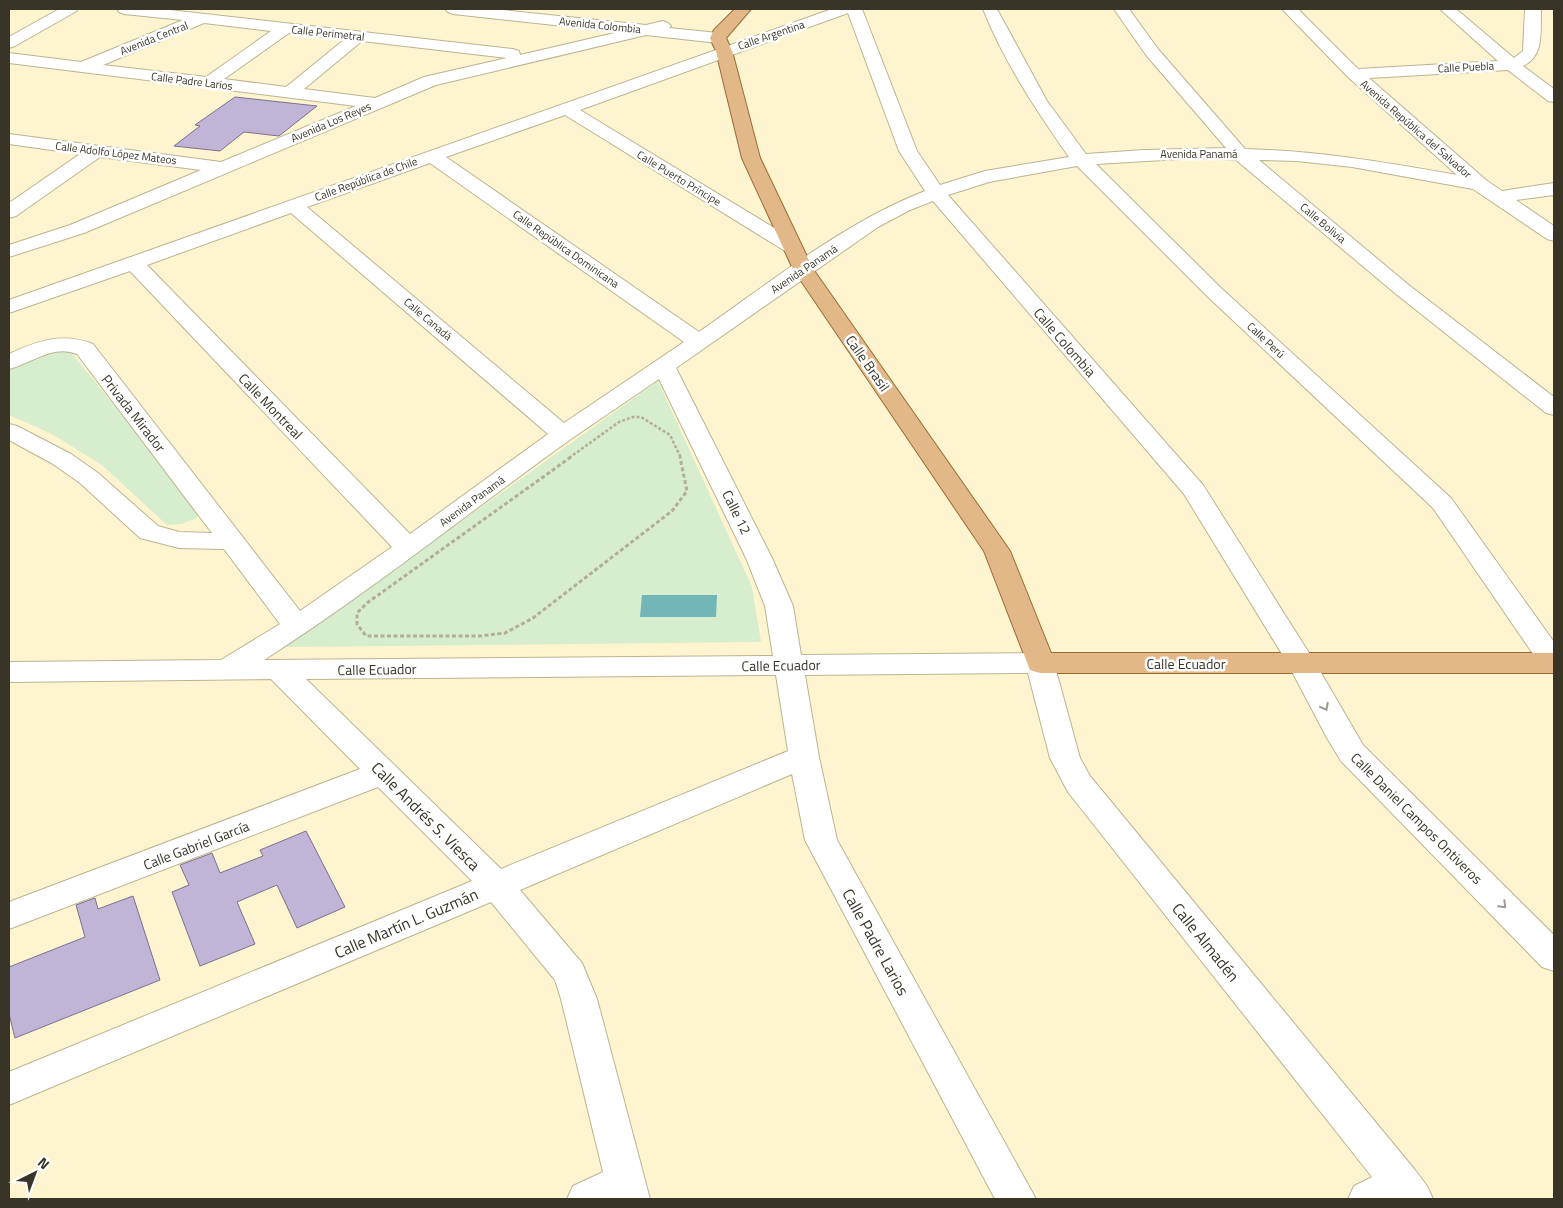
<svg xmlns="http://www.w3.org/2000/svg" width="1563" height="1208" font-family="'Titillium Web',sans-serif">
	<rect width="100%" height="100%" fill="#fef5d0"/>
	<g fill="#d6edce">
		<polygon points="58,349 69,350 199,509 197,518 181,524 167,525 102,465 50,433 9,415 9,367"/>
		<polygon points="658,381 752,587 761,642 285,647"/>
	</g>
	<polygon fill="#72b6b8" points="642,595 717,595 716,617 640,617"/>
	<g fill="#c1b5d7" stroke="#7b708f">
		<polygon points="235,97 317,106 279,136 244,132 220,151 174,146 200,126 195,125"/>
		<polygon points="306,831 345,907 297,928 277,885 237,902 255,944 200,966 172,892 189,885 180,865 212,853 220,873 263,856 260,850"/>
		<polygon points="133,896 160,980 15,1038 9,1014 9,967 85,937 76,905 95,898 98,909"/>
	</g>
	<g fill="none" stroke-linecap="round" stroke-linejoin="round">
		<g stroke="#bcb390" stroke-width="2">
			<g id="minor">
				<polygon points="59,9 78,9 75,12 15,46 9,48 9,37"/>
				<path d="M117 9H161L513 49 519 51 520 55 619 32 453 14 448 12 445 9H492L646 25 663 21 668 23 671 26 669 28 718 33 724 35 726 38 724 41 718 43 646 35 436 85 84 233 9 257V245L70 225 201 170 100 157 16 216 9 218V203L80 154 9 144V134L221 162 356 106 9 63V53L81 62 183 20 124 14 119 12ZM204 23 271 31 206 77 103 65ZM289 33 345 39 286 87 224 79ZM362 41 507 58 424 77 375 98 304 89Z"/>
				<path d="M832 9H862L917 151 940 185 985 171 1069 157C1036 110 1004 62 983 9H997L1047 101 1086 154 1144 150 1226 148 1146 55 1114 9H1129L1158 49 1245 149C1319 151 1385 162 1457 175L1348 77 1282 9H1298L1358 69 1498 61 1440 9H1456L1514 58 1523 51 1525 9H1541C1540 30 1545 56 1523 66L1554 89V102L1548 101 1508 70 1369 78 1486 180 1502 191 1554 183V195L1516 200 1554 226V241L1547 239 1473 189 1352 167 1297 161 1259 160 1410 286 1554 397V415L1546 413 1396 294 1236 160 1198 158 1096 164 1221 288 1451 498 1554 642V673L1544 670 1433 508 1207 296 1077 166 989 182 948 195 1203 485 1316 664 1363 745 1554 935V971L1542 967 1341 761 1327 738 1288 664 1184 494 933 201 910 210 878 227 676 368 772 558 793 606 801 655 1040 653 1050 656 1054 663 1080 758 1090 776 1415 1170 1427 1186 1433 1199H1348L1354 1186 1372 1177 1068 792 1050 758 1028 673 805 675 819 757 837 840 1036 1199H995L805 840 792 774 520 890 582 963 597 999 650 1199H567L573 1186 603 1172 561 999 555 980 491 902 9 1105V1072L472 881 378 787 9 929V902L360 769 271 679 9 682V662L221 660 280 624 224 549 179 548 140 538 80 483 53 464 9 440V424L17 426 71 454 98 473 158 526 179 532 212 533 77 354C53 344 32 363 9 369V354C38 341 61 332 93 344L300 611 392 547 130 271 9 313V300ZM848 13 899 151 925 191C843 223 771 282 699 332L446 157 565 115 785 251 792 253 799 251 802 247 799 243 580 110ZM430 163 684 342 564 423 307 207ZM291 213 548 434 410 534 147 265ZM659 379 746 558 765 606 773 656 264 660C370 592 469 512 571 439 600 419 630 399 659 379ZM776 675 788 751 501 869 306 679Z"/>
			</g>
		</g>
		<g stroke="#9b6b34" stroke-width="2">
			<polygon id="major" points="735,9 751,9 726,38 732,51 760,158 813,269 1010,551 1051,653 1554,653 1554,673 1040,673 1030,670 984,551 793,269 742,158 716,51 710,38 714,30"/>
		</g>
		<polyline stroke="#b5ae91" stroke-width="2.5" stroke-dasharray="3 2" stroke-linecap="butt" points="569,458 619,422 633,417 641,417 670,435 681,458"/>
		<polyline stroke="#b5ae91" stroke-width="3" stroke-dasharray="4 2.5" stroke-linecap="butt" points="571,457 367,603 357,613 357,624 366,636 479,636 505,633 533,618 672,511 687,491 680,457"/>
		<use href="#minor" fill="#fff" fill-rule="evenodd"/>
		<use href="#major" fill="#e3b889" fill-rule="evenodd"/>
	</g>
	<defs><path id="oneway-chevron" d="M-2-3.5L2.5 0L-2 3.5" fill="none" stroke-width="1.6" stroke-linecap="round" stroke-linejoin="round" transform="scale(1.25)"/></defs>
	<g stroke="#9c9a92">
		<use href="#oneway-chevron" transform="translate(1325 707) rotate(62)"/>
		<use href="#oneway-chevron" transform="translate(1503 905) rotate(45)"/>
	</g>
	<g text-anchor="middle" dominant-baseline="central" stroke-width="5" stroke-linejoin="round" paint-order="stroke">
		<g font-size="11" fill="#383526" stroke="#fff">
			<text transform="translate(600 25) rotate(6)">Avenida Colombia</text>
			<text transform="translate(328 33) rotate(6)">Calle Perimetral</text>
			<text transform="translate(771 35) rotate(-19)">Calle Argentina</text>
			<text transform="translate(154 38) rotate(-22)">Avenida Central</text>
			<text transform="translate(1466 67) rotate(-3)">Calle Puebla</text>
			<text transform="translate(192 81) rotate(7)">Calle Padre Larios</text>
			<text transform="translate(331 122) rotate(-23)">Avenida Los Reyes</text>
			<text transform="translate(1416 129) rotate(41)">Avenida República del Salvador</text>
			<text transform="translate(116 153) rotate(7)">Calle Adolfo López Mateos</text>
			<text x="1199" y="154">Avenida Panamá</text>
			<text transform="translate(679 178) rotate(31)">Calle Puerto Príncipe</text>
			<text transform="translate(366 179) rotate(-20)">Calle República de Chile</text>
			<text transform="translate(1323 223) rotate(40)">Calle Bolivia</text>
			<text transform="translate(566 249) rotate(35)">Calle República Dominicana</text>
			<text transform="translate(804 269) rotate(-34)">Avenida Panamá</text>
			<text transform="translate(428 319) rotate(40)">Calle Canadá</text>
			<text transform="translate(1266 340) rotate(43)">Calle Perú</text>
			<text transform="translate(472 501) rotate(-36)">Avenida Panamá</text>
		</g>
		<g font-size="14" fill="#383526" stroke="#fff">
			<text transform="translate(1065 342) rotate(49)">Calle Colombia</text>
			<text transform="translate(868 363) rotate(55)">Calle Brasil</text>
			<text transform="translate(271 406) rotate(46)">Calle Montreal</text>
			<text transform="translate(134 413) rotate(52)">Privada Mirador</text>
			<text transform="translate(737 512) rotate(64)">Calle 12</text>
			<text x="1186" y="663">Calle Ecuador</text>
			<text transform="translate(781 665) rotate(-1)">Calle Ecuador</text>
			<text transform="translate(377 669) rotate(-1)">Calle Ecuador</text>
			<text transform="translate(1417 818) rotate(45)">Calle Daniel Campos Ontiveros</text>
			<text transform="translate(196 845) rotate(-21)">Calle Gabriel García</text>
		</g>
		<g font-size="16" fill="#383526" stroke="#fff">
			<text transform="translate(426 816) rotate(45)">Calle Andrés S. Viesca</text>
			<text transform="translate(406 923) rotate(-23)">Calle Martín L. Guzmán</text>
			<text transform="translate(876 942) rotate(61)">Calle Padre Larios</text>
			<text transform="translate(1206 942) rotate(51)">Calle Almadén</text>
		</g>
	</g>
	<rect width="1563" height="1208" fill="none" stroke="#383526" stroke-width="20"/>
	<g transform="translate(35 1173) rotate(42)" stroke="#ffffff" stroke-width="4" paint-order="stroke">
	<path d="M0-4L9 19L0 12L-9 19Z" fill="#383526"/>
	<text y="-8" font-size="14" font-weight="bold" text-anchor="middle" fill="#383526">N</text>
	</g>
</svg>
